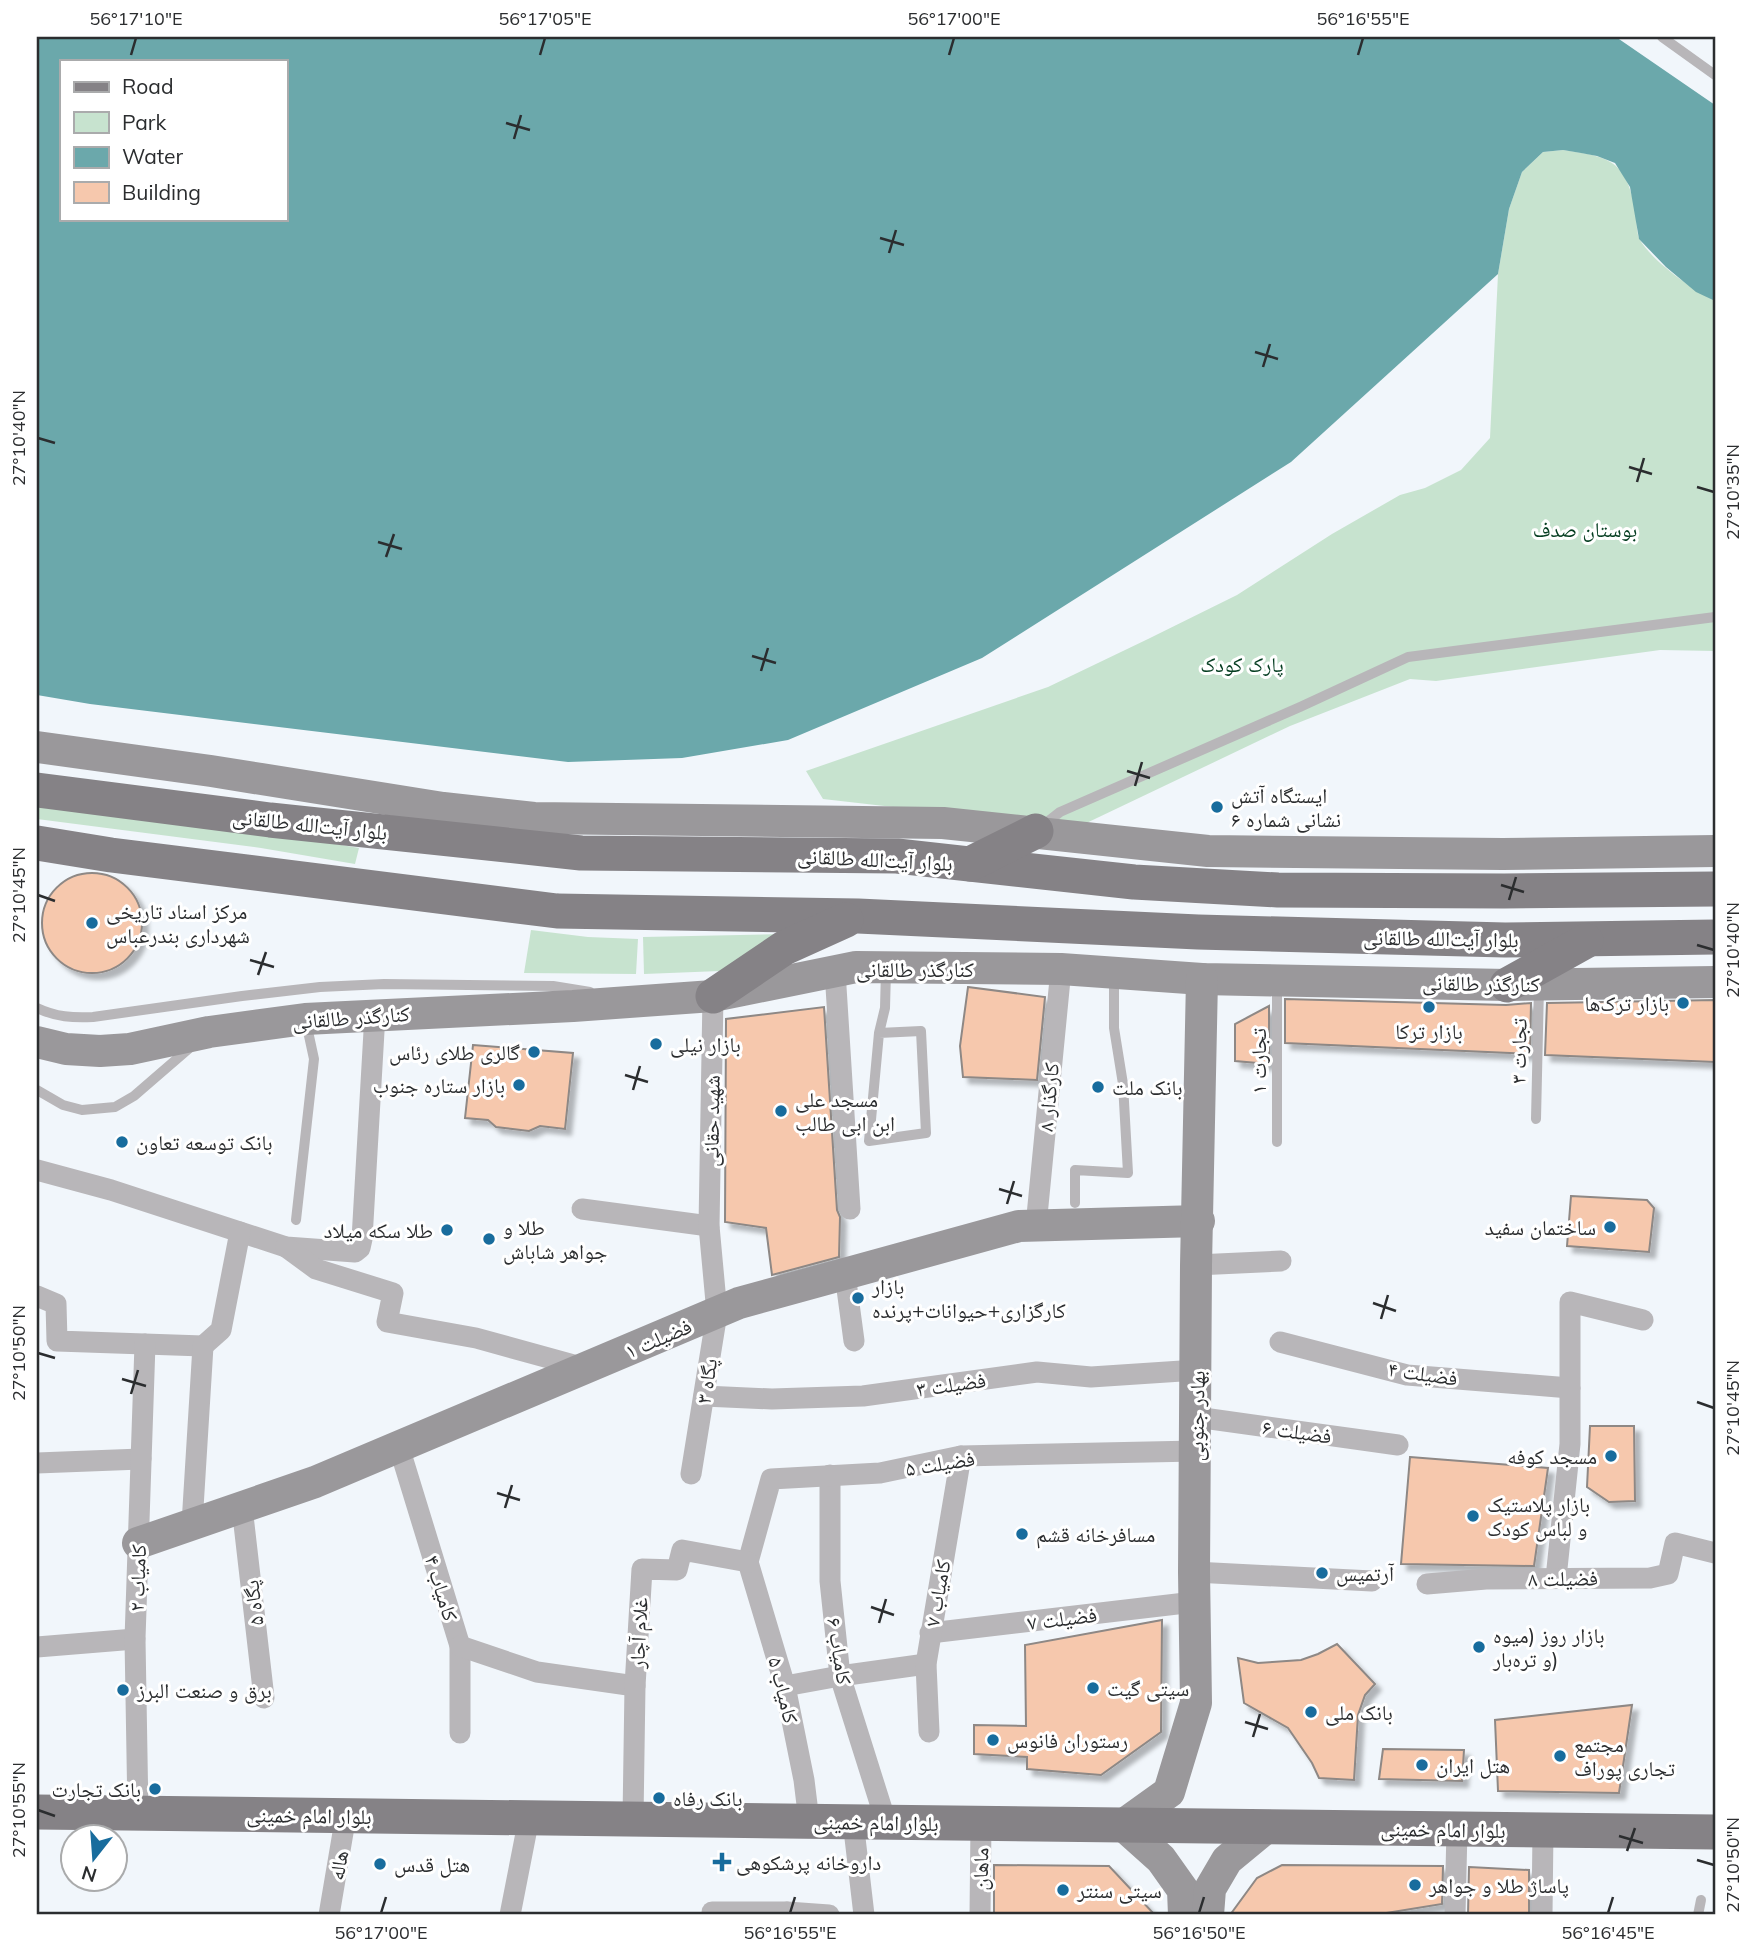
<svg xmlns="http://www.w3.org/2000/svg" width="1752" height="1952" font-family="Mulish,'Noto Naskh Arabic',sans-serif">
	<defs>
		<filter id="shadow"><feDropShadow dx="6" dy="6" stdDeviation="2" flood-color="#0004"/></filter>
	</defs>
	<rect width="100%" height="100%" fill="#f1f6fb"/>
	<g fill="#c7e3cf">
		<path d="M1563 150C1611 157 1626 160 1636 213 1637 221 1636 233 1640 240 1652 261 1693 290 1715 301V651L1660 650 1436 681 1410 679 1290 726 1076 828 823 799 806 771 1048 687 1148 639 1237 595 1332 534 1400 495 1425 488 1461 470 1490 438 1498 274 1509 209 1522 172 1543 152Z"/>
		<polygon points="37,807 277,834 359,848 355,864 261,848 37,819"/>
		<polygon points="531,930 588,937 638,939 636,974 524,973"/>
		<polygon points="786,934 720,971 644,974 643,937"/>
	</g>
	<path fill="#6ba8ab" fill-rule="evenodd" d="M37 37H1616L1715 105V301L1696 292 1666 267 1639 239 1630 187 1615 163 1597 156 1581 153 1563 150 1543 152 1522 172 1509 209 1498 274 1291 462 982 658 788 740 682 758 568 762 90 704 37 695ZM61 61H285V219H61Z"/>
	<g fill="#f6c8ad" stroke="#8e8885" stroke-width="2" filter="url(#shadow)">
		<circle cx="92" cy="923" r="50"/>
		<polygon points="968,987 1045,997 1037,1080 963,1077 960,1046"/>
		<polygon points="1285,999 1506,1005 1531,1003 1530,1054 1285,1043"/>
		<polygon points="1715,1000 1715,1062 1545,1055 1547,1003"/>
		<polygon points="1269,1006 1269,1064 1235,1061 1235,1024"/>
		<polygon points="824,1007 837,1210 840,1217 839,1257 772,1275 766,1228 725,1222 726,1019"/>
		<polygon points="473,1045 573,1053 565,1129 540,1126 529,1131 496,1127 488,1120 465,1118"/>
		<polygon points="1571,1196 1647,1200 1654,1208 1649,1252 1567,1246"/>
		<polygon points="1590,1426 1634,1426 1635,1501 1609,1502 1587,1487"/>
		<polygon points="1410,1457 1548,1468 1534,1566 1401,1564"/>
		<polygon points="1162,1620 1161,1732 1101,1775 1027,1769 1027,1757 974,1754 974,1725 1026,1726 1025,1645"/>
		<polygon points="1337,1644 1375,1684 1365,1695 1358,1715 1354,1780 1319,1778 1312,1763 1288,1728 1244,1703 1238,1658 1258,1663 1301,1660 1318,1654"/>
		<polygon points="1632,1705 1619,1793 1498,1791 1495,1720"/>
		<polygon points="1383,1749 1464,1750 1462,1781 1379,1779"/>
		<polygon points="994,1865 1109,1866 1155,1915 994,1915"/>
		<polygon points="1282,1865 1443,1866 1442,1904 1374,1915 1230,1915 1257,1878"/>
		<polygon points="1469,1867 1529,1870 1529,1915 1468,1915"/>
	</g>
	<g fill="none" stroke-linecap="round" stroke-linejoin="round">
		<g stroke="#b8b6b9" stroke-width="10">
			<polyline points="1662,37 1715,75"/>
			<polyline points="1041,827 1060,812 1300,707 1408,657 1715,617"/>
			<polyline points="1277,982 1277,1142"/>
			<path d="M37 1008C56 1017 73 1018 93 1017L242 996 320 987 384 984 553 986 590 992"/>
			<polyline points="879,1033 921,1031 926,1133 869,1141 879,1033 885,1008 886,970"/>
			<polyline points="37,1090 63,1105 82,1110 115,1107 134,1096 193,1045"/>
			<polyline points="1536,1119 1539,987"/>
			<polyline points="1075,1203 1075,1170 1128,1173 1123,1084 1114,1028 1114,976"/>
			<polyline points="296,1220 314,1059 306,1022"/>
			<polyline points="1698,1915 1701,1900"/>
		</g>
		<g stroke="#b8b6b9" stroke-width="21">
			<polyline points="835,971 850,1209"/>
			<polyline points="37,1170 111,1190 286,1247 355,1252 360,1248 362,1239 375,1014"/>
			<polyline points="582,1209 709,1226"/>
			<polyline points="1036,1226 1061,969"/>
			<polyline points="286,1247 316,1269 393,1293 387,1322 476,1338 585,1368"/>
			<polyline points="1196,1265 1281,1261"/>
			<polyline points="845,1274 854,1341"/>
			<polyline points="37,1296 56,1304 57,1341 203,1346 221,1330 240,1232"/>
			<polyline points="1280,1342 1407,1375 1570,1388"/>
			<polyline points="704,1396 772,1399 863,1396 1037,1372 1091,1377 1197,1370"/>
			<polyline points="1196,1417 1398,1445"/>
			<polyline points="399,1447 460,1646 460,1733"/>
			<polyline points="37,1463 141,1459"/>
			<polyline points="691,1474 717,1313 709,1226 713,996"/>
			<polyline points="830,1475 830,1581 840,1676 886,1822"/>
			<polyline points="242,1507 264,1698"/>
			<polyline points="192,1524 203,1346"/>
			<polyline points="748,1562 771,1479 880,1473 961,1456 1196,1451"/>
			<polyline points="748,1562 785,1686 804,1780 809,1821"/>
			<polyline points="1194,1572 1372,1581"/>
			<polyline points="1556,1578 1570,1444 1570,1302 1643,1320"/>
			<polyline points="1427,1584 1486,1579 1650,1578 1668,1574 1675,1543 1715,1553"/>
			<polyline points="930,1633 1194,1602"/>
			<polyline points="460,1646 537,1672 635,1686"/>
			<polyline points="37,1647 135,1639"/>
			<polyline points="785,1686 840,1676 926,1664"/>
			<polyline points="929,1732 926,1664 961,1456"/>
			<polyline points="138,1813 135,1639 145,1344"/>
			<polyline points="633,1819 635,1686 642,1569 677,1570 682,1550 748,1562"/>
			<polyline points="853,1821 864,1915"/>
			<polyline points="712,1912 787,1912"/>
			<polyline points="329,1915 346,1815"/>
			<polyline points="510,1915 529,1818"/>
			<polyline points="784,1915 787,1912 829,1915"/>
			<polyline points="980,1915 981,1823"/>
			<polyline points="1455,1915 1457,1829"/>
			<polyline points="1542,1915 1543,1830"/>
		</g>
		<g stroke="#9a989b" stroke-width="32">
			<polyline points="37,747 211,771 443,808 534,818 943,823 1208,851 1503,854 1715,851"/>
			<polyline points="37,1042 66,1049 100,1051 130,1049 209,1032 305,1019 573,1006 713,996 856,967 1061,969 1202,979 1507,985 1715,982"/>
			<polyline points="138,1543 315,1482 739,1303 1019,1226 1199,1221"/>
			<polyline points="1184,1915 1183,1890 1161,1859 1123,1825 1169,1792 1196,1703 1194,1572 1196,1265 1202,979"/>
			<polyline points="1208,1915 1210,1889 1227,1860 1267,1827"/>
		</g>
		<g stroke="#858286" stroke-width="35">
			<polyline points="37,790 270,820 581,853 897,856 1134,882 1278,890 1504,891 1715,889"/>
			<polyline points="37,843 111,855 557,911 858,916 1198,932 1505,940 1715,937"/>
			<polyline points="970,864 1036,831"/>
			<polyline points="1507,985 1586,941"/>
			<polyline points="713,996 784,948 846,920"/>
			<polyline points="37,1812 1715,1832"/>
		</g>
	</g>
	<path fill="none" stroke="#2b2d2f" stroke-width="2.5" d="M131 55 136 38M540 55 545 38M949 55 954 38M1358 55 1363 38M506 123 530 130M514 139 521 115M880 238 904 245M889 253 896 230M1255 352 1278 359M1263 367 1270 344M38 438 55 443M1629 467 1652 474M1637 482 1644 458M1697 487 1714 492M378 542 402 549M386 557 394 534M752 656 776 663M761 671 768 648M1127 771 1150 778M1135 786 1142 762M1501 885 1524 892M38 895 55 901M1509 900 1516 877M1697 945 1714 950M250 960 274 967M258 975 266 952M625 1075 648 1082M633 1090 640 1066M999 1189 1022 1196M1007 1204 1014 1181M1373 1303 1396 1311M1381 1319 1388 1295M38 1353 55 1358M122 1379 146 1386M131 1394 138 1370M1697 1402 1714 1408M497 1493 520 1500M505 1508 512 1485M871 1607 894 1615M879 1623 886 1599M1245 1722 1268 1729M1253 1737 1260 1714M38 1810 55 1816M1619 1836 1643 1843M1627 1851 1635 1828M1697 1860 1714 1865M381 1913 386 1897M790 1913 795 1897M1199 1913 1204 1897M1608 1913 1613 1897"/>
	<g fill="#186c9d" stroke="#fff" stroke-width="2.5">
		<circle cx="1217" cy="807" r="7"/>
		<circle cx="92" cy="923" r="7"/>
		<circle cx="1683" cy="1003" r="7"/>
		<circle cx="1429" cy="1007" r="7"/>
		<circle cx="656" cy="1044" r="7"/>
		<circle cx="534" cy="1052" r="7"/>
		<circle cx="519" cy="1085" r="7"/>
		<circle cx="1098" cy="1087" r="7"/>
		<circle cx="781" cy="1111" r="7"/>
		<circle cx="122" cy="1142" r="7"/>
		<circle cx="1610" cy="1227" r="7"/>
		<circle cx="447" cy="1230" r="7"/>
		<circle cx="489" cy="1239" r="7"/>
		<circle cx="858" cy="1298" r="7"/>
		<circle cx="1611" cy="1456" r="7"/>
		<circle cx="1473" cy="1516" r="7"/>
		<circle cx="1022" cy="1534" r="7"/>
		<circle cx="1322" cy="1573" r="7"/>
		<circle cx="1479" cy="1647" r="7"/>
		<circle cx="1093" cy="1688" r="7"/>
		<circle cx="123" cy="1690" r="7"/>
		<circle cx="1311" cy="1712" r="7"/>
		<circle cx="993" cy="1740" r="7"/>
		<circle cx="1560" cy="1756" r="7"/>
		<circle cx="1422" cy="1765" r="7"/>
		<circle cx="155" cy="1789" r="7"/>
		<circle cx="659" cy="1798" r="7"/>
		<path d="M718.5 1851.5h7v7h7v7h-7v7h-7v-7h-7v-7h7z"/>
		<circle cx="380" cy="1864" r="7"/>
		<circle cx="1415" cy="1885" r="7"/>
		<circle cx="1063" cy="1890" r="7"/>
	</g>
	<g text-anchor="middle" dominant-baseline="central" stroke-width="6" stroke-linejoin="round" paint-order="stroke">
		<g font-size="21" fill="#043d20" stroke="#fff">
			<text x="1585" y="529">بوستان صدف</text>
			<text x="1242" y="664">پارک کودک</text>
		</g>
		<g font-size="21" fill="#2b2d2f" stroke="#fff" text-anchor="start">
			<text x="1231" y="795">ایستگاه آتش<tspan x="1231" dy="24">نشانی شماره ۶</tspan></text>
			<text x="106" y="911">مرکز اسناد تاریخی<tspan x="106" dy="24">شهرداری بندرعباس</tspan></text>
			<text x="1669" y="1003" text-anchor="end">بازار ترک‌ها</text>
			<text x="1429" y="1031" text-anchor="middle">بازار ترکا</text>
			<text x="670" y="1044">بازار نیلی</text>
			<text x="520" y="1052" text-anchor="end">گالری طلای رئاس</text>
			<text x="505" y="1085" text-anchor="end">بازار ستاره جنوب</text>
			<text x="1112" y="1087">بانک ملت</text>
			<text x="795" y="1099">مسجد علی<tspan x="795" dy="24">ابن ابی طالب</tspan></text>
			<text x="136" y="1142">بانک توسعه تعاون</text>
			<text x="503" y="1227">طلا و<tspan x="503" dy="24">جواهر شاباش</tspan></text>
			<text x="1596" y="1227" text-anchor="end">ساختمان سفید</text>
			<text x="433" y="1230" text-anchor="end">طلا سکه میلاد</text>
			<text x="872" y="1286">بازار<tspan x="872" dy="24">کارگزاری+حیوانات+پرنده</tspan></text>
			<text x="1597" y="1456" text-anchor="end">مسجد کوفه</text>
			<text x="1487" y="1504">بازار پلاستیک<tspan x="1487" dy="24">و لباس کودک</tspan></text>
			<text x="1036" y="1534">مسافرخانه قشم</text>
			<text x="1336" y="1573">آرتمیس</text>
			<text x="1493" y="1635">بازار روز (میوه<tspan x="1493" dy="24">و تره‌بار)</tspan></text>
			<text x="1107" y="1688">سیتی گیت</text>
			<text x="137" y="1690">برق و صنعت البرز</text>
			<text x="1325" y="1712">بانک ملی</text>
			<text x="1007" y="1740">رستوران فانوس</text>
			<text x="1574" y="1744">مجتمع<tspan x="1574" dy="24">تجاری پوراف</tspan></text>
			<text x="1436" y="1765">هتل ایران</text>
			<text x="141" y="1789" text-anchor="end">بانک تجارت</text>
			<text x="673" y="1798">بانک رفاه</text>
			<text x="736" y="1862">داروخانه پرشکوهی</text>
			<text x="394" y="1864">هتل قدس</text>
			<text x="1429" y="1885">پاساژ طلا و جواهر</text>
			<text x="1077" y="1890">سیتی سنتر</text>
		</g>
		<g font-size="21" fill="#2b2d2f" stroke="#fff">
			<text transform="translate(310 824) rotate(6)">بلوار آیت‌الله طالقانی</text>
			<text transform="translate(875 859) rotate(3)">بلوار آیت‌الله طالقانی</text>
			<text transform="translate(1441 938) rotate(1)">بلوار آیت‌الله طالقانی</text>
			<text x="915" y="969">کنارگذر طالقانی</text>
			<text transform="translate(1481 983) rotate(1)">کنارگذر طالقانی</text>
			<text transform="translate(351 1017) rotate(-4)">کنارگذر طالقانی</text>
			<text transform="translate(1518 1051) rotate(-89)">تجارت ۳</text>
			<text transform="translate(1258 1061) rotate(-90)">تجارت ۱</text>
			<text transform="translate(1048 1097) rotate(-85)">کارگذار ۸</text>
			<text transform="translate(711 1121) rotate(-89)">شهید حقانی</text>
			<text transform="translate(658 1338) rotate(-23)">فضیلت ۱</text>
			<text transform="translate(1423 1373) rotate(8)">فضیلت ۴</text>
			<text transform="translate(706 1381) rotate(-81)">پگاه ۳</text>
			<text transform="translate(951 1384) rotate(-8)">فضیلت ۳</text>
			<text transform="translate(1196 1416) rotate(-89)">بهادر جنوبی</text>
			<text transform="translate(1297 1431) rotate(8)">فضیلت ۶</text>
			<text transform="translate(940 1463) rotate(-9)">فضیلت ۵</text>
			<text transform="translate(137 1578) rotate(-88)">کامیاب ۲</text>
			<text transform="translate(1563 1578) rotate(-1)">فضیلت ۸</text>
			<text transform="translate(442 1588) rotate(73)">کامیاب ۴</text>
			<text transform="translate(937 1593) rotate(-80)">کامیاب ۷</text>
			<text transform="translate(253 1603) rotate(-97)">پگاه ۵</text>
			<text transform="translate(1062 1618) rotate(-7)">فضیلت ۷</text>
			<text transform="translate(638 1633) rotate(-87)">غلام آچار</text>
			<text transform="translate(840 1651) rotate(81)">کامیاب ۶</text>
			<text transform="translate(784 1690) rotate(76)">کامیاب ۵</text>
			<text transform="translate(309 1815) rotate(1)">بلوار امام خمینی</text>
			<text transform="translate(876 1822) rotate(1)">بلوار امام خمینی</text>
			<text transform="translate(1443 1829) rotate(1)">بلوار امام خمینی</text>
			<text transform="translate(338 1865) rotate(-80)">هاله</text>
			<text transform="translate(980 1869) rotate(-89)">ماهان</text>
		</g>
	</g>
	<rect width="1752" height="1952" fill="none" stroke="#ffffff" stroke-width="77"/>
	<rect x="60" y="60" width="228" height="161" fill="#ffffff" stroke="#aaabac" stroke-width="2"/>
	<rect x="74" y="82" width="35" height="10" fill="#858286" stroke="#aaabac" stroke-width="2"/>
	<text x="122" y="94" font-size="21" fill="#2b2d2f">Road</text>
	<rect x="74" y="112" width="35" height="21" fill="#c7e3cf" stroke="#aaabac" stroke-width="2"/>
	<text x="122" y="130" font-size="21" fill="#2b2d2f">Park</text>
	<rect x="74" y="147" width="35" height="21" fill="#6ba8ab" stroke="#aaabac" stroke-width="2"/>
	<text x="122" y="164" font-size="21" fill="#2b2d2f">Water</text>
	<rect x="74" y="182" width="35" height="21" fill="#f6c8ad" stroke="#aaabac" stroke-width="2"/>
	<text x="122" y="200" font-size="21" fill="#2b2d2f">Building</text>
	<g transform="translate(94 1858) rotate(197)"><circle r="33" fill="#ffffff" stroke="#aaabac" stroke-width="2"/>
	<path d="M0-5L12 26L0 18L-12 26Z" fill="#186c9d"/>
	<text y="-10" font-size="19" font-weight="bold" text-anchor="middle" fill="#2b2d2f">N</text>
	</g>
	<rect x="38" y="38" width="1676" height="1875" fill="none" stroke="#2b2d2f" stroke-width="2.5"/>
	<g font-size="18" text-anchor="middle" fill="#2b2d2f">
		<text x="136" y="25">56°17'10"E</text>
		<text x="545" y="25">56°17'05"E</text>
		<text x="954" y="25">56°17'00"E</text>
		<text x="1363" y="25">56°16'55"E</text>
		<text transform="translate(19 438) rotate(-90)" y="6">27°10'40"N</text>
		<text transform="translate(1733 492) rotate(-90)" y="6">27°10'35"N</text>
		<text transform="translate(19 895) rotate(-90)" y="6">27°10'45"N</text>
		<text transform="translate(1733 950) rotate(-90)" y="6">27°10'40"N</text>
		<text transform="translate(19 1353) rotate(-90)" y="6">27°10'50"N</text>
		<text transform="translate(1733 1408) rotate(-90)" y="6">27°10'45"N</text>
		<text transform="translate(19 1810) rotate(-90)" y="6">27°10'55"N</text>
		<text transform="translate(1733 1865) rotate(-90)" y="6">27°10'50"N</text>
		<text x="381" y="1939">56°17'00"E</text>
		<text x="790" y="1939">56°16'55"E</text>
		<text x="1199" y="1939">56°16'50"E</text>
		<text x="1608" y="1939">56°16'45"E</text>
	</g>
</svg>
